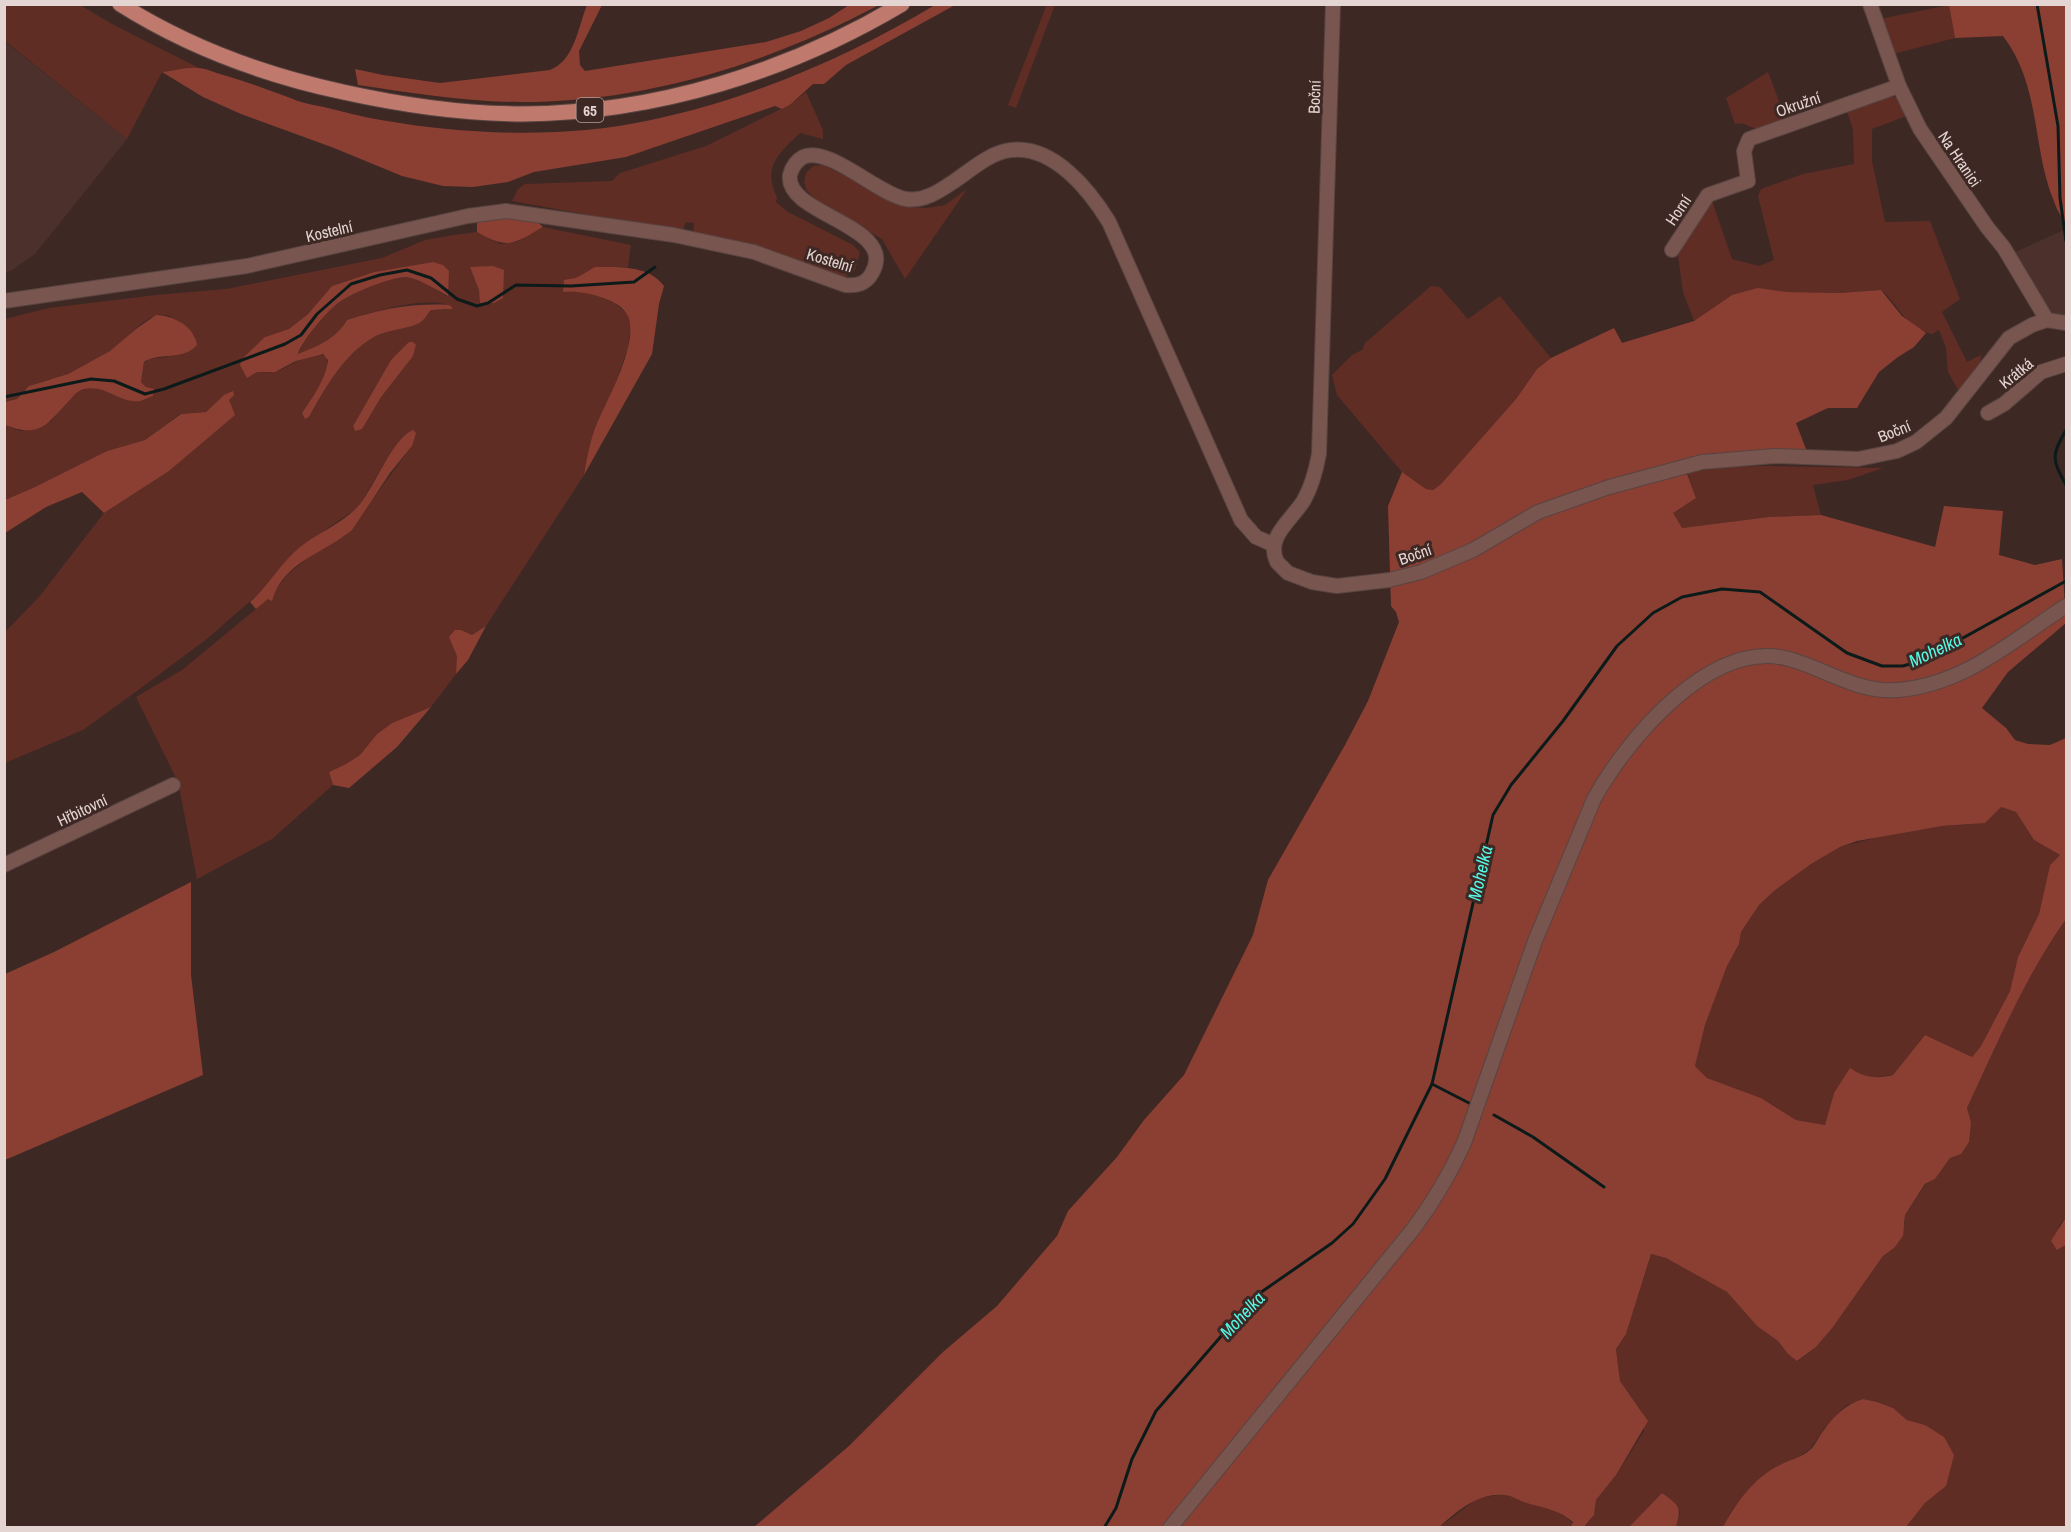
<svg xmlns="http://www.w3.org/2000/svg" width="2071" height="1532" font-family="'Archivo Narrow',sans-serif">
	<rect width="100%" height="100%" fill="#3d2824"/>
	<g fill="#4c302b">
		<polygon points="4,41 127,139 35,254 11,271 5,272"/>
		<polygon points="2066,229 2066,318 2054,314 2048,308 2034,290 2013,253"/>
	</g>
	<g fill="#602d25" fill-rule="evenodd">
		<polygon points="1047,4 1055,5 1016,108 1008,105"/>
		<polygon points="4,5 80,5 112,24 199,68 162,72 127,139 5,41"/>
		<polygon points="1949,5 1955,38 1893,54 1880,19"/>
		<path d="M1768 72 1786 120C1777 123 1764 131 1755 128 1746 126 1745 122 1735 124L1726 98Z"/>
		<path d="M806 92 823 130V139L800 133C779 153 762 167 777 197L776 202 788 212 853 245 860 252 855 270 846 277 758 247 693 234 694 223 686 222 682 232 512 201 518 189 525 184 612 181 620 173 706 146 791 104Z"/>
		<path d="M1884 96C1901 96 1901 101 1909 115L1872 129V161L1885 222 1930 221 1960 299 1942 312 1967 362 1981 355 1980 365 1958 390 1948 372 1946 348 1939 330 1932 334C1904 328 1899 304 1881 290L1840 293 1786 292 1732 295 1694 321 1683 292 1678 256 1711 198 1732 259 1759 266 1774 260 1758 196 1761 189 1803 174 1854 164 1853 130 1847 111Z"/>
		<polygon points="823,165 907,207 927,208 945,205 967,189 905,279 882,239 819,202 807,191 804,182 806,173 813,166"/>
		<path d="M543 227 631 245 628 267C595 267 586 266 563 292L584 291 615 303 627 314 631 326 628 348 610 399 592 439 584 475 486 626 472 635 461 630 456 674 431 707 392 723 377 734 360 755 346 764 329 772 333 785 272 839 197 879 178 782 136 697 182 670 268 599 288 574 309 557 345 536 412 446 405 435 383 465 361 503 354 510 298 549 256 596 208 638 137 691 83 730 5 763V632L39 597 104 513 169 471 234 415 224 395 206 412 180 414 145 440 107 451 35 487 5 500 4 425 21 431 51 421 78 391 93 387 127 399 146 387 141 382 144 363 149 359 167 357 196 337C187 328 172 312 158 315 141 319 124 342 110 351 103 356 94 360 86 364 79 368 72 372 65 375 48 381 27 382 17 399L5 402V319L49 308 156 295 226 289 382 258 425 240 454 235 477 232 500 244 516 242ZM432 262 443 265 447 296C435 289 420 278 405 277 393 276 351 294 340 301 328 309 302 341 298 355 318 346 336 340 347 320 370 312 431 294 452 307L447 310H431C428 313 426 318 422 321 414 328 386 330 374 337 344 354 325 388 309 417L306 419 302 413C310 401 333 369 326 356 312 349 290 367 277 371 271 373 263 372 257 372L265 337 289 329 308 314 332 286 374 272ZM416 345 413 356 398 373 355 431 353 426 391 360Z"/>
		<polygon points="1431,286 1440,287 1468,319 1500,296 1551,358 1537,369 1516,399 1441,484 1433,490 1426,489 1402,472 1337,395 1332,375 1352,355 1362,350 1365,343"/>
		<polygon points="1762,466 1883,468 1848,480 1813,485 1821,515 1769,517 1682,528 1672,513 1696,498 1687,472 1728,467"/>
		<polygon points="2001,807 2016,812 2034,840 2060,855 2050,865 2039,914 2018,957 2010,991 1981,1046 1972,1057 1925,1035 1893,1075 1870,1078 1859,1074 1834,1093 1825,1125 1796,1120 1761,1098 1707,1078 1695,1066 1705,1025 1727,966 1739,944 1741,932 1759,905 1774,891 1811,864 1840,847 1890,834 1942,826 1974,824"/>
		<path d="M2066 919V1217L2059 1226 2057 1250 2066 1245V1527H1906L1925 1503 1946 1486 1925 1425 1907 1420 1893 1408 1877 1402 1863 1399 1845 1406 1824 1429 1810 1449 1796 1459 1782 1464 1751 1487 1733 1509 1723 1527H1676L1680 1512 1662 1493 1629 1527 1584 1528 1594 1515 1596 1500 1616 1475 1644 1431 1642 1412 1620 1381 1616 1349 1626 1334 1651 1254 1666 1258 1727 1292 1757 1326 1778 1341 1788 1354 1798 1361 1816 1347 1833 1327 1883 1256 1894 1248 1905 1223V1215L1926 1184 1935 1179 1950 1158 1961 1154 1971 1122 1967 1108C1997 1044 2025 977 2066 919Z"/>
		<path d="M1506 1494C1528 1505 1555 1505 1573 1523L1571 1528H1438L1478 1498Z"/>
	</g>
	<g fill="#8b3f33" fill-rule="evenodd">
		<path d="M587 5H602L579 51 580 65 585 71 766 42 801 31 829 18 849 5H879C769 63 647 102 521 102 466 102 412 93 358 85L355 69 383 75 440 83 550 70C575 60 578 27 587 5Z"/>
		<path d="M935 5H955L846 65 824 84H813L791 104 782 109 775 106 626 157 534 172 508 182 473 187 443 186 402 176 334 148 241 114 203 97 162 72C174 71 187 67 198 68 205 68 213 72 220 74 245 81 268 90 293 99 304 104 316 105 328 108 345 112 363 117 381 120 467 135 565 139 651 120 751 99 848 57 935 5Z"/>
		<path d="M1949 5H2066V224C2063 218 2057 211 2055 204 2031 148 2042 87 2003 36L1955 38Z"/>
		<path d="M508 218 538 222 543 227C514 244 508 250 477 232V222L489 219Z"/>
		<path d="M433 262 443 265 449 271 448 296C435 289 420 279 406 277 394 276 352 293 341 301 329 308 301 342 298 354 318 346 336 339 347 320 381 309 413 303 449 305L452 307V309L431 310C428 313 426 318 422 321 415 328 386 330 374 337 344 354 325 388 309 417L305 419 302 413C312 398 326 379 328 360L323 354 296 361 275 372H257L247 378 240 365 242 359 265 337 289 329 308 314 332 286 374 272Z"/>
		<polygon points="493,266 504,270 503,298 494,303 480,303 479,290 470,267"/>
		<path d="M595 267C619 267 649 265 664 286L659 304 652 354 584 475C587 458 590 441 596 426 606 402 643 337 626 313 621 305 612 301 603 298 589 293 579 291 563 292L564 280 576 278Z"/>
		<path d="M1758 288 1786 292 1840 293 1881 290 1902 316 1926 333 1914 347 1898 357 1879 372 1857 408H1828L1796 423 1806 449 1738 453 1683 463 1696 498 1673 513 1682 528 1769 517 1821 515 1935 547 1944 506 2003 511 1999 555 2035 565 2062 559 2066 623 2008 672 1982 708 2006 728 2015 740 2028 744 2050 745 2066 738V919C2025 977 1997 1044 1967 1108L1971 1122 1969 1142 1961 1154 1950 1158 1935 1179 1925 1184 1905 1215 1903 1236 1894 1248 1883 1256 1833 1327 1816 1347 1797 1361 1788 1354 1778 1341 1757 1326 1727 1292 1666 1258 1651 1254 1626 1334 1616 1349 1620 1381 1648 1421 1616 1475 1596 1500 1594 1515 1584 1527H1571L1573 1522C1560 1511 1546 1508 1530 1504 1521 1502 1512 1495 1504 1495 1477 1493 1458 1511 1438 1528H753L849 1446 943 1352 997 1306 1057 1236 1068 1211 1117 1157 1144 1120 1184 1075 1253 935 1268 880 1345 745 1368 701 1399 622 1396 612 1391 606 1388 506 1402 472 1426 489 1433 490 1441 484 1516 399 1537 369 1551 358 1614 328 1622 343 1694 321 1732 295ZM2001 807 2016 812 2034 840 2060 855 2050 865 2039 914 2018 957 2010 991 1981 1046 1972 1057 1925 1035 1893 1075C1877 1079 1864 1078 1850 1068L1834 1093 1825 1125 1796 1120 1761 1098 1707 1078 1695 1066 1705 1025 1727 966 1739 944 1741 932 1759 905 1774 891 1811 864 1840 847 1857 841 1942 826 1985 823Z"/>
		<path d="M156 315C173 315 195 327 197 345 183 361 159 352 144 362L141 382 146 387 154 389 153 396C149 397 144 400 140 401 119 404 104 382 81 390 76 392 72 398 68 402 46 426 38 438 5 425V402L17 399 29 386 68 374 110 351 136 329Z"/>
		<polygon points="409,342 413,342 416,345 413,356 381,397 362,429 355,431 353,426 391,360"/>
		<polygon points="233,391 234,395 229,400 235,415 169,471 104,513 82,492 46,507 5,533 5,500 35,487 107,451 145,440 181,414 206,412 224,395"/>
		<path d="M413 430 416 433 412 446 390 473 352 530C324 554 283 561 272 601L268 599 256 609 250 602C268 586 281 563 300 547 319 532 344 523 360 504 374 487 393 438 413 430Z"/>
		<polygon points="486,626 468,660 456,674 457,656 449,637 455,630 461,630 472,635"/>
		<polygon points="431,707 397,747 349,788 333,785 329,772 346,764 360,755 377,734 392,723"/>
		<polygon points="191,882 191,975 203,1075 5,1160 5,974 54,952"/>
		<polygon points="2066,1217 2066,1245 2057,1250 2051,1241"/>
		<path d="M1863 1399 1877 1402 1893 1408 1907 1420 1925 1425 1944 1437 1954 1455 1946 1486 1925 1503 1906 1527H1723C1736 1503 1753 1479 1778 1466 1788 1460 1802 1458 1811 1449 1816 1444 1819 1436 1824 1430 1834 1416 1846 1404 1863 1399Z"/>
		<path d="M1662 1493C1679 1506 1682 1506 1676 1527H1629Z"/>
	</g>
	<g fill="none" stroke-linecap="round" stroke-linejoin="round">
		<g stroke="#0c1b19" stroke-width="3">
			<polyline points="2037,4 2058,126 2060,198 2066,241"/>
			<polyline points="4,397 91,379 114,381 145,394 164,389 285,344 301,335 317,314 351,284 380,275 407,270 431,278 457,299 477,306 488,303 516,285 571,286 634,282 655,267"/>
			<path d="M2066 430C2051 456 2052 459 2066 485"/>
			<polyline points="1432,1084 1469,1103"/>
			<polyline points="1494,1115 1533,1137 1604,1187"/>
			<polyline points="1104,1528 1116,1508 1132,1459 1156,1411 1257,1295 1332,1243 1353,1224 1385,1179 1432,1084 1493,815 1511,785 1563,721 1617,646 1653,613 1682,597 1722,589 1760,592 1847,653 1882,666 1903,666 1923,660 2066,581"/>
		</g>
		<g stroke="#584440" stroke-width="16">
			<g id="minor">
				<path d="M1333 4 1319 454C1316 470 1312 486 1304 500 1292 520 1265 537 1277 562L1288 573 1312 582 1337 586 1389 580 1421 572 1473 550 1538 512 1609 487 1702 462 1775 456 1858 459 1897 451 1916 442 1946 418 2009 338 2032 325 2047 320 2066 323"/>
				<polyline points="1870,4 1899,86 1920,129 1987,227 2004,248 2047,320"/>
				<polyline points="1672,250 1708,195 1748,181 1744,151 1749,139 1899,86"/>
				<path d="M4 301 247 266 468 216 506 211 674 235 754 252 845 285C857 286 866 284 872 273 899 225 784 215 790 175 792 167 796 161 803 157 828 145 879 195 906 199 925 202 941 190 956 180 972 169 991 152 1011 150 1054 145 1090 191 1109 222L1241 520 1256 537 1274 545"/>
				<polyline points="1988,413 2004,404 2041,372 2066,364"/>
				<polyline points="4,865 173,785"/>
				<path d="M1170 1528 1414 1228C1434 1201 1450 1174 1464 1143L1535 941 1594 799C1627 739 1711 638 1789 659 1826 669 1857 693 1897 690 1964 685 2013 640 2066 606"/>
			</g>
		</g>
		<g stroke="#584440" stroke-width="17">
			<path id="major" d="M120 4C188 47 264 75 343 92 402 105 462 114 523 114 656 113 788 72 902 4"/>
		</g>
		<use href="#minor" stroke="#78554f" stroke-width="14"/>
		<use href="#major" stroke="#c07a6d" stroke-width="15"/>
	</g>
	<g text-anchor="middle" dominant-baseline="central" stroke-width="6" stroke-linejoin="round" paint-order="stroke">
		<rect fill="#3d2824" stroke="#b2a19e" stroke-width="1.5" x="576.5" y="98" width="27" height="24" rx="4.5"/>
		<g font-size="15" font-weight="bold" fill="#e4d5d3">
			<text x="590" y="110">65</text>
		</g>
		<g font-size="16" fill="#e4d5d3" stroke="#3d2824">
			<text transform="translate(1314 97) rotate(-88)">Boční</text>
			<text transform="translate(1798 104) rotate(-19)">Okružní</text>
			<text transform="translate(1960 159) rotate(56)">Na Hranici</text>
			<text transform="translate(1678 210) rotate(-56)">Horní</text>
			<text transform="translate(329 231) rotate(-13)">Kostelní</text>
			<text transform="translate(830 260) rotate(17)">Kostelní</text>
			<text transform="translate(2016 373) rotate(-39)">Krátká</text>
			<text transform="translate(1894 431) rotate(-22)">Boční</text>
			<text transform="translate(1415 554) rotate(-19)">Boční</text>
			<text transform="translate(82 810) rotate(-25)">Hřbitovní</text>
		</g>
		<g font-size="18" font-style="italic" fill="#55f8e5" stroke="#3d2824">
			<text transform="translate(1935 650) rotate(-25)">Mohelka</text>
			<text transform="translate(1480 873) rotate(-77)">Mohelka</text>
			<text transform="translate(1242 1315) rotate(-47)">Mohelka</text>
		</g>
	</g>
	<rect width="2071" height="1532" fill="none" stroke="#e4d5d3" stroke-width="12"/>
</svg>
